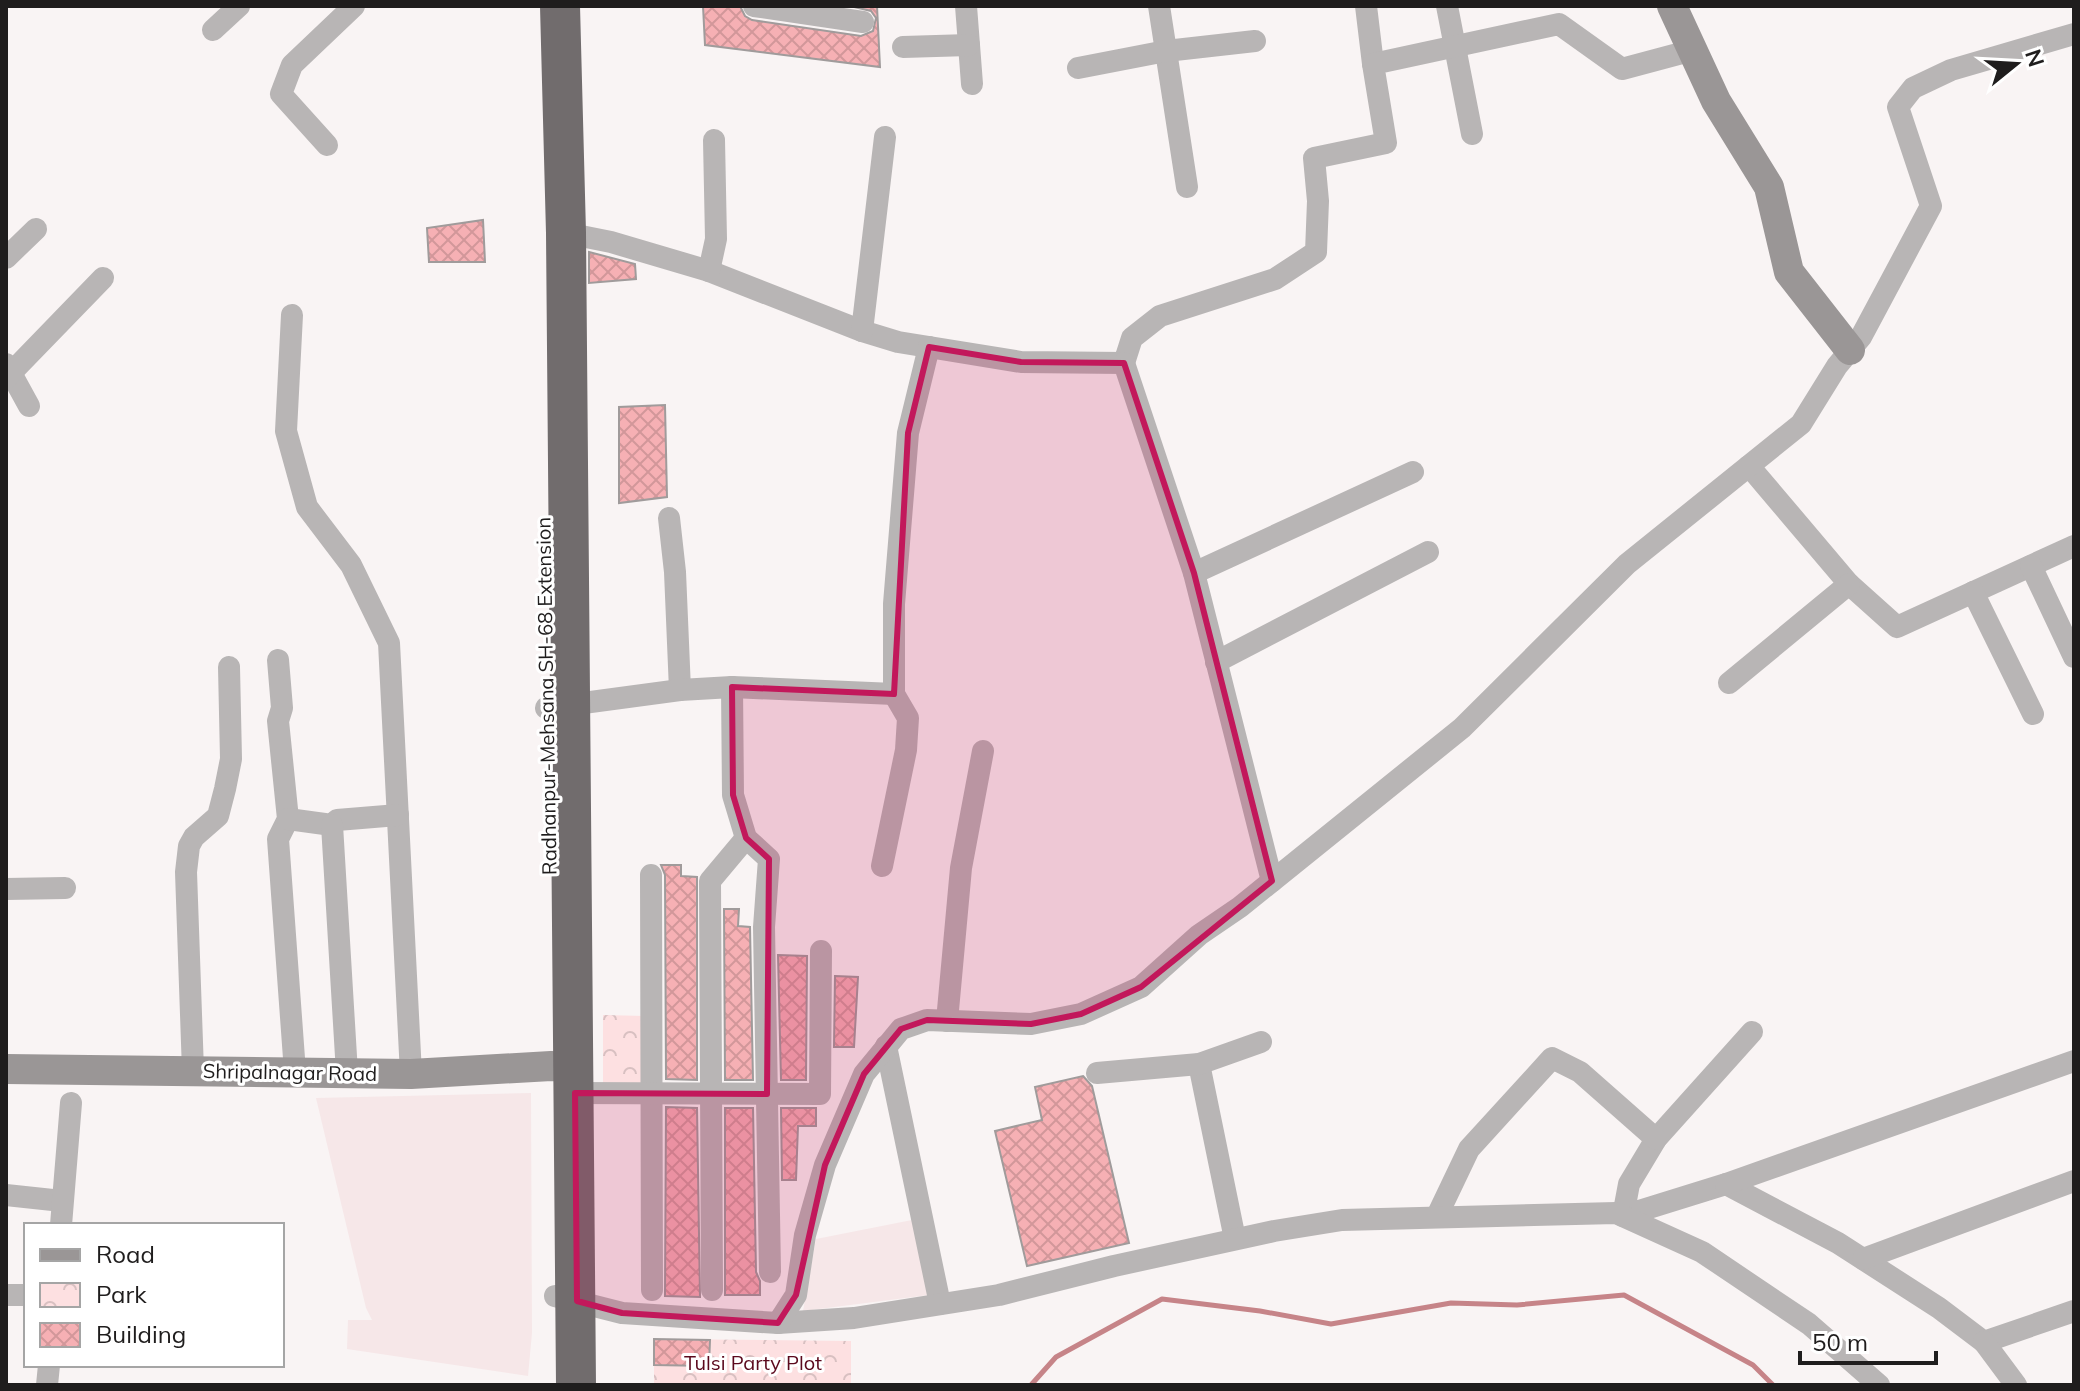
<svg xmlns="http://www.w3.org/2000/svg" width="2080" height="1391" font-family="Mulish,sans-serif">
	<defs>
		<pattern id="park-crowns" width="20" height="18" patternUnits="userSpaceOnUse" patternTransform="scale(2)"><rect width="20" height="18" fill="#fde0e1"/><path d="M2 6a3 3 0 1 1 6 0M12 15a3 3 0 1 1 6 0" fill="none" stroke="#d8c0c1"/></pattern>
		<pattern id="building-cross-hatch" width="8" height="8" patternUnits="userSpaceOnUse" patternTransform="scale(2)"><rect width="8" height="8" fill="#f6b0b4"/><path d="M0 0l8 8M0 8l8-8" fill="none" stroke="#d2979a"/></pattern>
	</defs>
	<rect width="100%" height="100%" fill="#f9f4f4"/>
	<g fill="#f6e7e8">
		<polygon points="531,1093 532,1333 528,1376 347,1349 348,1320 372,1320 366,1308 316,1098"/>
		<polygon points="912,1220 929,1295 803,1311 816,1239"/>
	</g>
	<g fill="url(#park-crowns)">
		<polygon points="603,1015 646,1016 645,1084 603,1084"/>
		<polygon points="654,1339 851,1341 851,1385 654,1385"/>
	</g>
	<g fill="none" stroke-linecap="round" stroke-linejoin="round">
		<polyline stroke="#c68488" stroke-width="5" points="1031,1385 1056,1357 1162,1299 1260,1311 1331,1324 1451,1303 1517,1305 1624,1295 1753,1365 1773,1385"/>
	</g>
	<g fill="url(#building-cross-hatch)" stroke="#a09b9b" stroke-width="2">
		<polygon points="703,6 740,6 745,16 752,20 861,36 873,31 876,18 871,11 850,6 877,6 880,67 705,45"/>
		<polygon points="483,220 485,262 429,262 427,228"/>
		<polygon points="589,252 635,264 636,279 589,283"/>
		<polygon points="665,405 667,497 619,503 619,407"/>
		<polygon points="661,865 681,865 681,876 697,877 697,1080 666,1079 665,875"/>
		<polygon points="724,909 739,909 738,926 750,927 753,1080 725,1080"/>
		<polygon points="778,955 807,956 806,1080 781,1080"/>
		<polygon points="835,976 858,977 854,1047 834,1047"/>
		<polygon points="1083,1076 1092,1086 1129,1243 1027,1266 995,1131 1042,1120 1035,1087"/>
		<polygon points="666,1107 697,1108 700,1297 665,1296"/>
		<polygon points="725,1108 753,1108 756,1272 760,1281 760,1295 725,1295"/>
		<polygon points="781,1108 816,1108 816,1126 798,1126 796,1180 782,1180"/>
		<polygon points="654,1339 710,1340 709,1366 654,1365"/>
	</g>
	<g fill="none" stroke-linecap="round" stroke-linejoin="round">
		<g stroke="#b8b5b5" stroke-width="22">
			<polyline points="754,6 863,22"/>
			<polyline points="966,6 972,84"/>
			<polyline points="1159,6 1187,187"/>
			<polyline points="1366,6 1373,64"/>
			<polyline points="1447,6 1472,134"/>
			<polyline points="213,30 239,6"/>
			<polyline points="903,47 969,45"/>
			<polyline points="1078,68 1166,51 1255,41"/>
			<polyline points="327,145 281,94 292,65 354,6"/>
			<polyline points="566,233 611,242 709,271 862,331 898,342 1021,362 1124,363 1132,338 1160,316 1275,279 1316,252 1318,201 1314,158 1386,143 1373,64 1559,24 1622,69 1693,50"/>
			<polyline points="6,258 36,229"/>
			<polyline points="709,271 716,239 714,140"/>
			<polyline points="292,315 286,431 307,507 351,565 389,643 411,1074"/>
			<polyline points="862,331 885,137"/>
			<polyline points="1124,363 1194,573 1272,881"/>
			<polyline points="6,364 29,406"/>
			<polyline points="6,378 103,278"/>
			<polyline points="1749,466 1849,584 1897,627 2074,546"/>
			<polyline points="669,518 675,572 680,690"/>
			<polyline points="2031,566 2074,657"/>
			<polyline points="1194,573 1413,472"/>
			<polyline points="1973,592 2033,714"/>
			<polyline points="278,660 282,708 278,721 288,819 278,839 295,1072"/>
			<polyline points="1216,662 1428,552"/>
			<polyline points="1729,683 1849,584"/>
			<polyline points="732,687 733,795 746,838 769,859 764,927 770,1272"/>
			<polyline points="546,708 680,690 732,687 894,694"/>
			<polyline points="288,819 332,825 337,820 398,815"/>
			<polyline points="332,825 347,1073"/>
			<polyline points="882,866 906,750 908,718 894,694 894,604 908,433 929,347"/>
			<polyline points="651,875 652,1290"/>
			<polyline points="6,889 65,888"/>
			<polyline points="947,1021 961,868 983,751"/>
			<polyline points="1752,1032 1656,1139 1629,1184 1623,1216 1726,1184 1838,1243 1939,1308 1984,1342 2074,1311"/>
			<polyline points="886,1046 940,1304"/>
			<polyline points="1199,1064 1235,1239"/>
			<polyline points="193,1071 186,872 189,846 194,837 218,816 225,789 231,759 229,667"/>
			<polyline points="1097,1073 1199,1064 1261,1042"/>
			<polyline points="575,1093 820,1094 821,951"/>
			<polyline points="1726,1184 2074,1061"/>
			<polyline points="6,1195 62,1201"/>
			<polyline points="1437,1216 1469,1149 1552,1058 1580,1072 1656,1139"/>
			<polyline points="61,1225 71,1103"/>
			<polyline points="1863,1259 2074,1181"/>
			<polyline points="712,1290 710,881 746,838"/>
			<polyline points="6,1295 26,1295"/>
			<polyline points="555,1296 622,1313 778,1323 854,1318 999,1295 1114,1266 1274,1231 1342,1220 1616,1213 1702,1252 1809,1324 1879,1385"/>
			<polyline points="778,1323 796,1295 805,1235 825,1165 864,1074 901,1029 927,1020 1031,1024 1081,1014 1141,987 1199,935 1240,907 1462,728 1627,564 1801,424 1837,366 1861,337 1931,206 1898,107 1913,88 1951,70 2074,34"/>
			<polyline points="1984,1342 2016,1385"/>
			<polyline points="47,1385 49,1365"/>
		</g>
		<g stroke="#9a9696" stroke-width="30">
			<polyline points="1672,6 1716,101 1769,187 1789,272 1850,350"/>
			<polyline points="6,1069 411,1074 551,1066 574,1067"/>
		</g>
		<polyline stroke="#716c6d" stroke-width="40" points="560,6 566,233 576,1385"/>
	</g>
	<path fill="#c2185b" fill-opacity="0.2" stroke="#c2185b" stroke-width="6" stroke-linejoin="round" d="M929 347 1021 362 1124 363 1194 573 1272 881 1141 987 1081 1014 1031 1024 927 1020 901 1029 864 1074 825 1165 796 1295 778 1323 622 1313 577 1301 575 1093 767 1094 769 859 746 838 733 795 732 687 894 694 908 433Z"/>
	<g text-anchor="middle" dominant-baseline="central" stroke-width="6" stroke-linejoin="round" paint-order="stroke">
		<g font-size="20" fill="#1f1d1d" stroke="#fff">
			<text transform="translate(546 696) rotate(-91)">Radhanpur-Mehsana SH-68 Extension</text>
			<text transform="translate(290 1072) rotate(1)">Shripalnagar Road</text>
		</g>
		<g font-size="20" fill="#5b091d" stroke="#fff">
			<text x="753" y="1362">Tulsi Party Plot</text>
		</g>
	</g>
	<rect width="2080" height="1391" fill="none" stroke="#1f1d1d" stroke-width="16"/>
	<rect x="24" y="1223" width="260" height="144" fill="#ffffff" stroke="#a5a5a5" stroke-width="2"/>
	<rect x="40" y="1249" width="40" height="12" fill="#9a9696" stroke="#a5a5a5" stroke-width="2"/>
	<text x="96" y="1263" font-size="24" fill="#1f1d1d">Road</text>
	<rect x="40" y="1283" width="40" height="24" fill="url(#park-crowns)" stroke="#a5a5a5" stroke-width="2"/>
	<text x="96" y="1303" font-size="24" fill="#1f1d1d">Park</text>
	<rect x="40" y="1323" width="40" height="24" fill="url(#building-cross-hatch)" stroke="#a5a5a5" stroke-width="2"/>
	<text x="96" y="1343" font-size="24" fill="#1f1d1d">Building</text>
	<g transform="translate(2016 64) rotate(72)" stroke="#ffffff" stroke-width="6" paint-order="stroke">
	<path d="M0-6L14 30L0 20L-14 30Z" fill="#1f1d1d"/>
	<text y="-12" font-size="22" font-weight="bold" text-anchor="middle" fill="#1f1d1d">N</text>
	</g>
	<path d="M1800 1351v12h136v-12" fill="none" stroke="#1f1d1d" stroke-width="4"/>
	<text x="1812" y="1351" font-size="24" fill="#1f1d1d" stroke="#ffffff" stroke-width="6" paint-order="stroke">50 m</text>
</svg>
